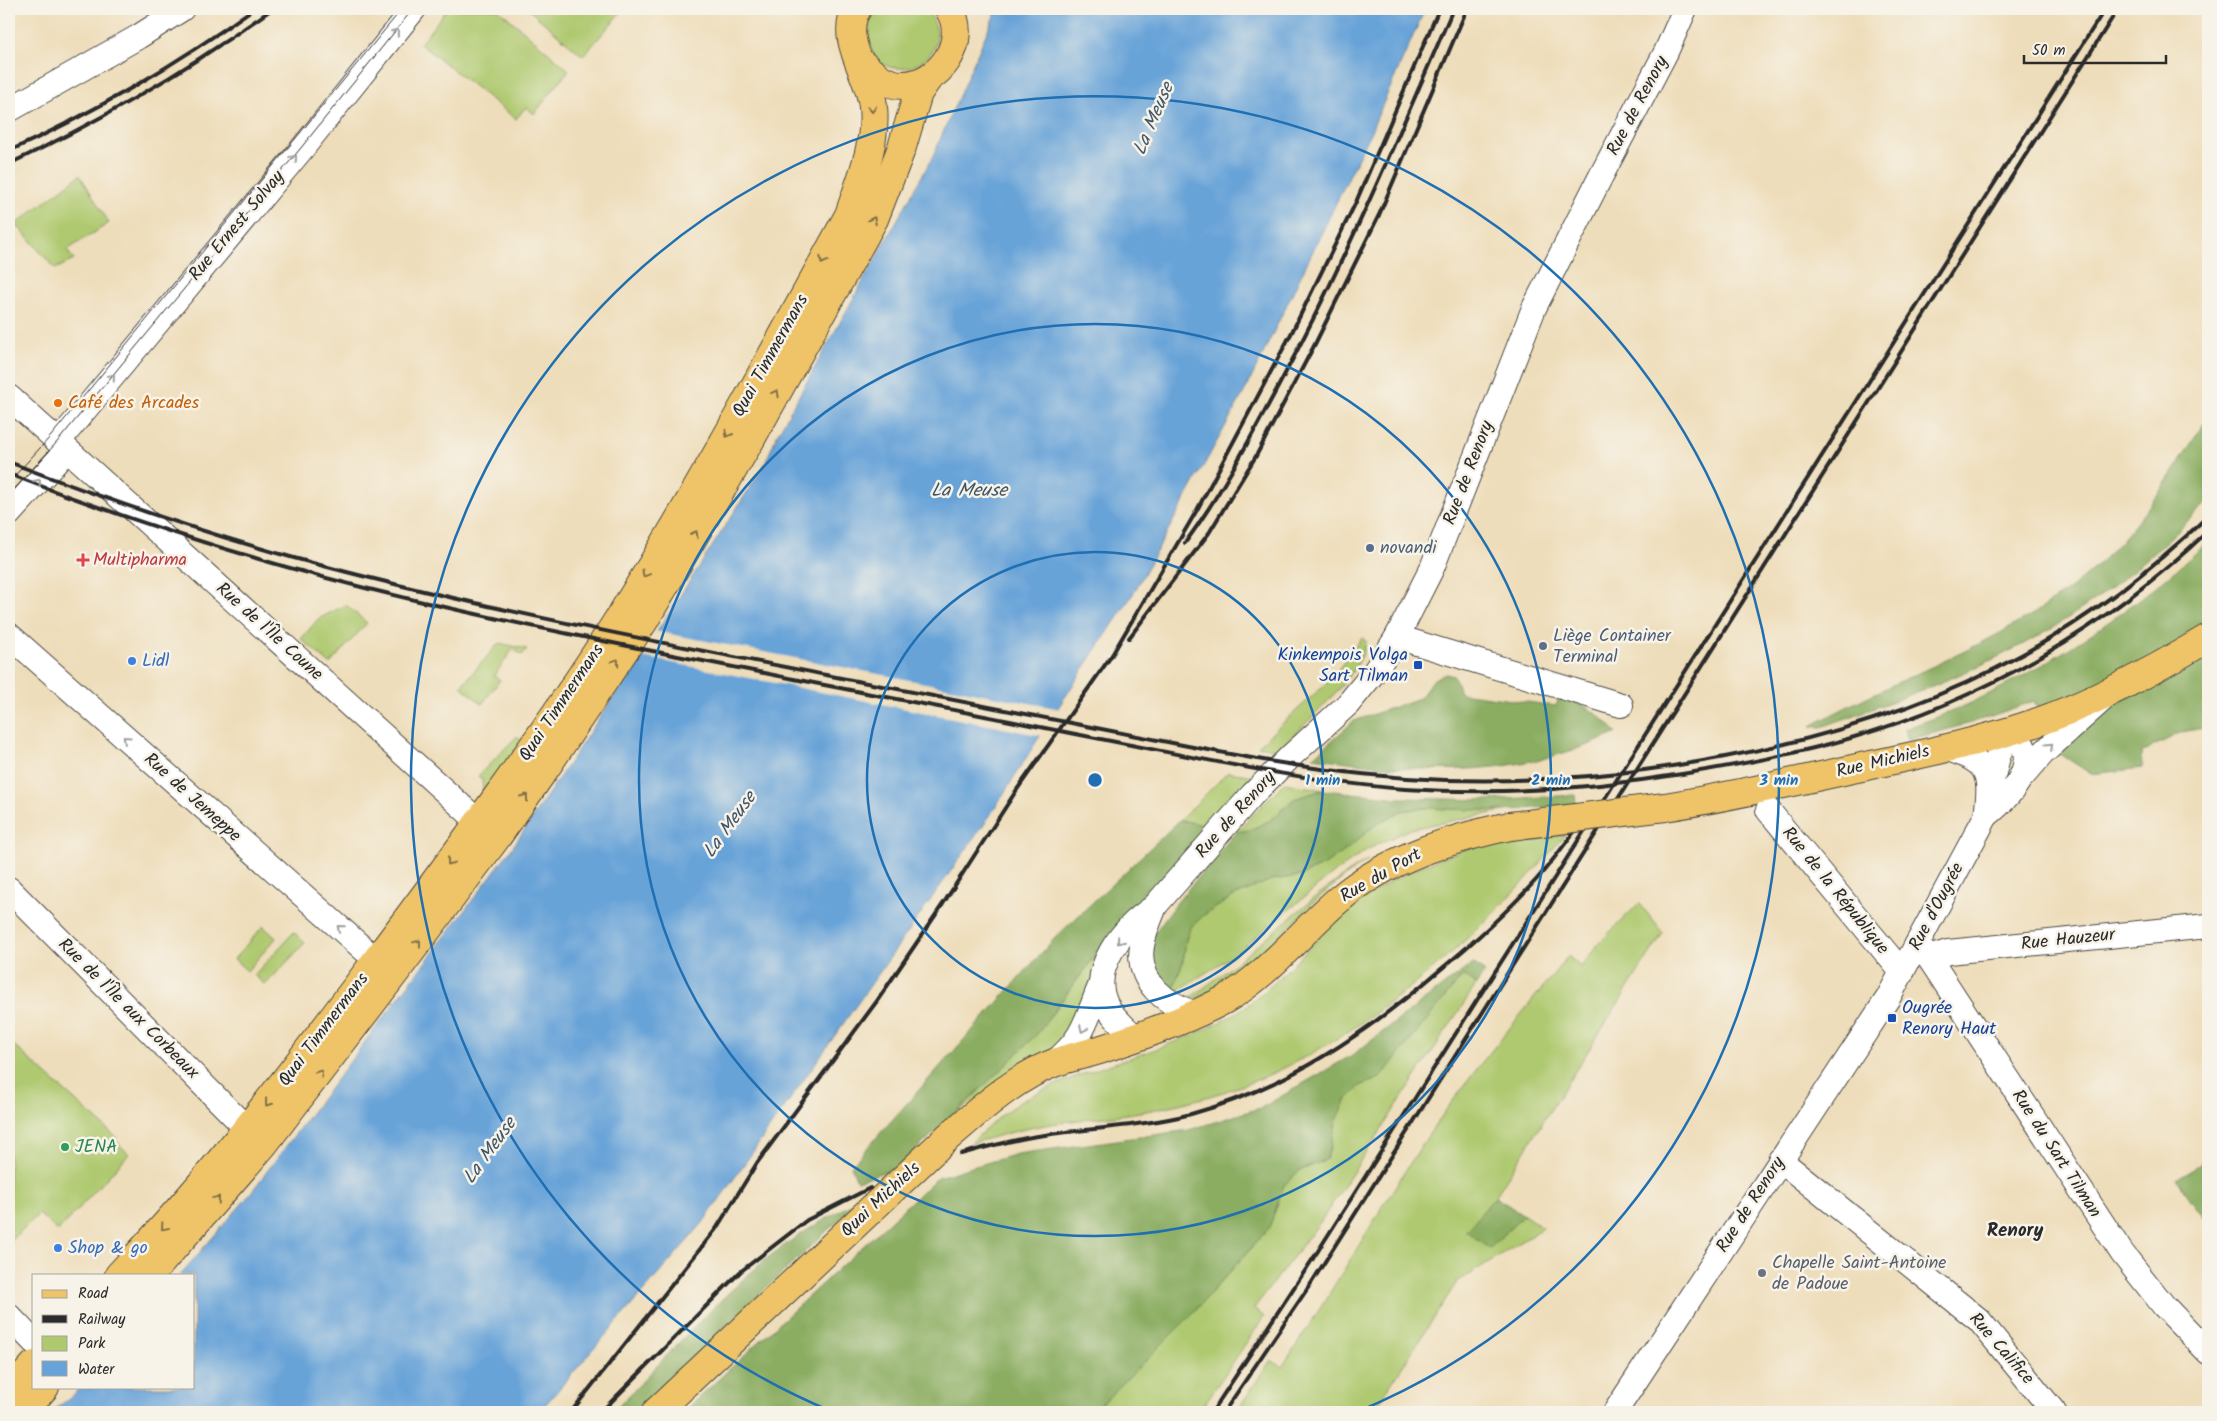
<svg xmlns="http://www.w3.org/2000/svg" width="2217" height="1421" font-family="Kalam,sans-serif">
	<rect width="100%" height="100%" fill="#f7f3e8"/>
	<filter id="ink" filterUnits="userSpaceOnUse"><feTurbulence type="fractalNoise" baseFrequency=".02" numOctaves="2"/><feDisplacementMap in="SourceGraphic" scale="10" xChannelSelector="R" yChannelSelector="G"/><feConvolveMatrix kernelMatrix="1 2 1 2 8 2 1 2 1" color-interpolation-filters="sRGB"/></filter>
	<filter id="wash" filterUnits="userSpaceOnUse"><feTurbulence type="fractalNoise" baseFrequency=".0096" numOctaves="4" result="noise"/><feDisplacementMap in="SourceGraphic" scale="20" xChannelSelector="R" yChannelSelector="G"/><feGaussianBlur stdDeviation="1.12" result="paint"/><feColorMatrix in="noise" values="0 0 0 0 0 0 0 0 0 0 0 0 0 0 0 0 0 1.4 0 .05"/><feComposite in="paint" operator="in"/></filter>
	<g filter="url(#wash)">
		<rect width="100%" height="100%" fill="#eeddba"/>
		<g fill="#afc96f" stroke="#6d7a4d">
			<polygon points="447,9 498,9 569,70 534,114 526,107 516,119 420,44"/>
			<polygon points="528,9 624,9 583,56"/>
			<path d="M878 9H926C968 60 877 96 868 40 865 28 870 18 878 9Z"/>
			<polygon points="80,175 109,223 67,250 74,260 55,269 16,224"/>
			<polygon points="346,605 367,623 330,664 301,639 318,619"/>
			<path d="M1362 638 1366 641C1365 672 1301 727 1279 750L1258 746 1331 679Z"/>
			<polygon points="499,643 527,649 522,655 513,649 494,676 500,680 482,704 461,686"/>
			<polygon points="517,736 524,743 483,794 482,779 478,776"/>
			<polygon points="1228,772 1255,776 1208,826 1180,820"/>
			<polygon points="1284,783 1323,790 1294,799 1269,821 1250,830 1236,832"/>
			<polygon points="1424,808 1503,811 1410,829 1368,849 1335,872 1235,954 1171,995 1183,962 1186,940 1190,928 1204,915 1234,896 1271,880 1300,876 1326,864 1346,850 1375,825 1401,811"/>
			<path d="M1565 835C1489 926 1395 1012 1288 1066 1251 1085 1207 1098 1166 1107 1123 1117 1079 1118 1035 1127 1013 1131 991 1138 970 1144 987 1128 1004 1111 1025 1099 1090 1065 1165 1053 1229 1017 1272 993 1302 951 1339 919 1382 880 1444 851 1501 841 1522 837 1544 837 1565 835Z"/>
			<path d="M1368 860C1347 875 1326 890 1308 908 1272 942 1237 989 1187 1000 1250 957 1303 900 1368 860Z"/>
			<path d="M1639 903 1663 933 1495 1197 1467 1231 1490 1247 1524 1215 1543 1228 1457 1282 1373 1412H1236L1271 1360 1282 1367C1333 1292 1377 1212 1428 1136 1470 1073 1521 1016 1568 956L1581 967 1600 942Z"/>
			<polygon points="263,926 276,938 247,971 234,959"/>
			<polygon points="294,932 305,943 265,985 254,975"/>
			<polygon points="1106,941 1077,1024 1060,1047 957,1112 1038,1033"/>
			<polygon points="1463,975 1476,985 1321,1221 1254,1308 1264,1317 1199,1412 1090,1412 1105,1401 1193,1313 1269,1228 1284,1185 1299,1171 1327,1159 1337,1120 1347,1099 1360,1086 1380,1077"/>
			<polygon points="9,1041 117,1138 115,1140 129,1154 58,1231 39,1214 9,1242"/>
		</g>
		<g fill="#8bad62" stroke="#5b6c46">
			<path d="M2208 417V501C2174 535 2139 568 2100 596 2016 658 1918 693 1821 727L1811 726C1908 671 2022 639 2103 560 2146 518 2176 467 2208 417Z"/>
			<path d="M2208 542V727L2182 732 2142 752 2143 768 2091 774 2059 753 2034 701 1971 723 1908 740 1905 729C1928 720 1951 713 1973 702 2061 659 2135 608 2208 542Z"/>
			<path d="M1446 674 1454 676 1460 693 1556 706 1560 695C1585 705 1599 713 1617 733 1513 780 1423 774 1313 757L1354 721 1420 698 1434 679Z"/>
			<polygon points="1323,790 1400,798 1490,800 1575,795 1576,804 1503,811 1424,808 1401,811 1375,825 1346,850 1326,864 1300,876 1271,880 1234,896 1204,915 1190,928 1186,940 1183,962 1171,995 1157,986 1149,941 1174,906 1236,832 1250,830 1269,821 1294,799"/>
			<polygon points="1180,820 1208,826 1105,941 1038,1033 1008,1063 898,1167 857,1181 851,1166 1056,937"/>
			<polygon points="1473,963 1485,972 1476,985 1463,975 1380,1078 1360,1086 1347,1099 1337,1120 1327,1159 1299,1171 1284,1185 1269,1228 1193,1313 1105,1401 1090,1412 683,1412 938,1177 1017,1154 1189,1130 1263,1107 1354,1054"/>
			<polygon points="2208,1160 2208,1223 2176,1179"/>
			<polygon points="1495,1197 1524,1215 1490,1248 1466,1231"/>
			<path d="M861 1199 634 1412H613C660 1364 705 1312 756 1268 787 1240 825 1219 861 1199Z"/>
		</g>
		<polygon fill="#67a3d8" stroke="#496782" points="997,9 1425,9 1371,131 1247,387 1133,594 1048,723 989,817 702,1224 539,1412 50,1412 72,1397 80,1387 194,1387 194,1275 180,1275 246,1199 512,848 649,644 764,466 777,435 932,158"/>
		<polygon fill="#eeddba" points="654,631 1060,709 1043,736 638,656"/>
	</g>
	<g filter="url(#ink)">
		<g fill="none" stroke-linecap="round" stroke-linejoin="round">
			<g stroke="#484640" stroke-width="26">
				<g id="minor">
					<polyline points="9,110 138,37 182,9"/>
					<polyline points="9,397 480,823"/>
					<polyline points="58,442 301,150 414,9"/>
					<polyline points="9,514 67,450"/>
					<polyline points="9,635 376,960"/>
					<polyline points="1397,637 1621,705"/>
					<polyline points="2022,777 2043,753 2102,700"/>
					<polyline points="1768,810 1902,972"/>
					<path d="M1986 816C2011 796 2046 759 2011 731L1999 753 1990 788"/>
					<polyline points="9,889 247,1129"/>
					<path d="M1154 909C1149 921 1144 933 1142 946 1136 982 1166 1004 1196 1014"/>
					<polyline points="1917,944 1929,958 2122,1253 2164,1306 2208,1352"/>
					<polyline points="1929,958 1948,952 2208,926"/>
					<path d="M1136 1038C1126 1028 1114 1019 1107 1006 1087 969 1124 927 1154 907L1252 795 1292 755 1348 704 1375 671 1397 637 1432 568 1534 308 1601 176 1666 52 1685 9"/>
					<path d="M1053 1063C1084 1039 1086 1020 1100 986"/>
					<polyline points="1780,1160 1979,1320 2054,1412"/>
					<polyline points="9,1316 34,1342"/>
					<path d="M1615 1412 1888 998 1986 816C1992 772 1989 761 1944 748"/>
				</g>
			</g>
			<g stroke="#484640" stroke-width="30">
				<g id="major">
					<path d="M860 62C872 73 885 85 902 85 939 86 970 41 949 9"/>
					<path d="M1665 807C1733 796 1799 781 1866 766 1922 754 1980 742 2035 723 2096 702 2153 671 2208 638"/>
					<path d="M119 1275C209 1181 288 1078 366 974 454 857 542 739 621 615 703 485 775 349 849 215 860 182 877 143 873 107 871 76 838 39 857 9"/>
					<polyline points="150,1275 264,1144 394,974 497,837 547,766 644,621 751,439 874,219 902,147 918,93 927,80"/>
					<polyline points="9,1393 34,1365"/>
					<polyline points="23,1412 45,1387"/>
					<path d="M656 1412 948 1137C980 1110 1014 1078 1054 1063 1070 1057 1088 1054 1105 1048 1145 1035 1187 1020 1224 1000 1268 975 1300 933 1338 900 1386 859 1449 839 1510 826"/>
				</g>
			</g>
			<use href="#minor" stroke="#fff" stroke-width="24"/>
			<use href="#major" stroke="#efc469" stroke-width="28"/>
			<g stroke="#2b2b2b" stroke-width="1">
				<polyline points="9,482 51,436 402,9"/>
				<polyline points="9,495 58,441 300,149 413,9"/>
			</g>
			<g stroke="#2b2b2b" stroke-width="4">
				<path d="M9 151C92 114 180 62 253 9"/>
				<path d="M9 164C101 121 190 68 272 9"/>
				<path d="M9 462C102 498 198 531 294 558 469 606 648 640 826 675 928 695 1030 715 1132 735 1223 753 1314 772 1407 778 1604 791 1849 751 2023 654 2091 617 2152 569 2208 516"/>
				<path d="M9 474C138 524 271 566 406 598 541 630 678 656 814 683 920 703 1025 724 1131 745 1222 763 1313 782 1405 789 1498 795 1591 789 1682 774 1739 765 1796 754 1851 738 1985 699 2107 627 2208 531"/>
				<path d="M1185 543C1221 494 1249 441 1278 387 1344 264 1398 137 1453 9"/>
				<polyline points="1129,638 1209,533 1256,456 1315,344 1379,215 1467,9"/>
				<path d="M961 1154C986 1147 1012 1140 1038 1136 1089 1128 1141 1127 1191 1114 1287 1088 1365 1034 1440 970 1474 942 1506 913 1536 880 1556 858 1573 832 1592 809"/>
				<polyline points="571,1412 716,1229 757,1163 877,1001 943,904 1016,791 1112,655 1197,510 1292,332 1356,202 1439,9"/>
				<polyline points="601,1412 740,1272 807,1220 870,1188"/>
				<polyline points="1212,1412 1318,1251 2105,9"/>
				<polyline points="1224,1412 1312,1282 2118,9"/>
			</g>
			<g stroke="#484640" stroke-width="30" stroke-linecap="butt">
				<polyline id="major-bridge" points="1510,826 1665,807"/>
			</g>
			<use href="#major-bridge" stroke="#efc469" stroke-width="28"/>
		</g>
		<defs><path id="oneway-chevron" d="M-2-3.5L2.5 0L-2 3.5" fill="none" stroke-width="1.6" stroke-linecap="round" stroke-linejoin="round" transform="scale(1.25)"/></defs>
		<g stroke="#a0a0a0">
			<use href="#oneway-chevron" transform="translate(396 32) rotate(-51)"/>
			<use href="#oneway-chevron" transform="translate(294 158) rotate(-50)"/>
			<use href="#oneway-chevron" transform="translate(112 377) rotate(-50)"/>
			<use href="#oneway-chevron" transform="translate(38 482) rotate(-48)"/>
			<use href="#oneway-chevron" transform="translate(126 739) rotate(-138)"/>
			<use href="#oneway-chevron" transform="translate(2050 746) rotate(-43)"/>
			<use href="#oneway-chevron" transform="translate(340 928) rotate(-139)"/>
			<use href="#oneway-chevron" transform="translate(1120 941) rotate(129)"/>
			<use href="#oneway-chevron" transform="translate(1083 1029) rotate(115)"/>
		</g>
		<g stroke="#837047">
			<use href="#oneway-chevron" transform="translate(872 109) rotate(87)"/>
			<use href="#oneway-chevron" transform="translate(873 220) rotate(-63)"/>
			<use href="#oneway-chevron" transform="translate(823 261) rotate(119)"/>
			<use href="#oneway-chevron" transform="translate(776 393) rotate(-61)"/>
			<use href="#oneway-chevron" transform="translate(728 434) rotate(120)"/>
			<use href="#oneway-chevron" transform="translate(695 534) rotate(-60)"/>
			<use href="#oneway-chevron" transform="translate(645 574) rotate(121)"/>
			<use href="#oneway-chevron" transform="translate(616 662) rotate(-56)"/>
			<use href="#oneway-chevron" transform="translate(525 797) rotate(-55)"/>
			<use href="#oneway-chevron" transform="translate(450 862) rotate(127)"/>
			<use href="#oneway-chevron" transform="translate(418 943) rotate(-53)"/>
			<use href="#oneway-chevron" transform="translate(320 1073) rotate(-52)"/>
			<use href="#oneway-chevron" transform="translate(268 1103) rotate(128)"/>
			<use href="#oneway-chevron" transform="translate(217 1199) rotate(-50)"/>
			<use href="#oneway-chevron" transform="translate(164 1227) rotate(131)"/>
		</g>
	</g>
	<g fill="none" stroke="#1f6fb2" stroke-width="2.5">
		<circle cx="1095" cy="780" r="228"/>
		<circle cx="1095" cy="780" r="456"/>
		<path d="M833 1412A684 684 0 1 1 1357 1412"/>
	</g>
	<circle fill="#e8710a" stroke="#f7f3e8" stroke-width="2" cx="58" cy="403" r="5"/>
	<g fill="#5c6f8a" stroke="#f7f3e8" stroke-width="2">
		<circle cx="1370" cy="548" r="5"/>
		<circle cx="1543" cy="646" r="5"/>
	</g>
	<path fill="#e0444e" stroke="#f7f3e8" stroke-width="2" d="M80.5 552.5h5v5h5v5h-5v5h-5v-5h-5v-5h5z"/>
	<g fill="#3f7fe0" stroke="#f7f3e8" stroke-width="2">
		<circle cx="132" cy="661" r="5"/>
		<circle cx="58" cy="1248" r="5"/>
	</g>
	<g fill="#1a4fb4" stroke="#f7f3e8" stroke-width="2">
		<rect x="1413" y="660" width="10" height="10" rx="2.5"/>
		<rect x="1887" y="1013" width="10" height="10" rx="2.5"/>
	</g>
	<circle fill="#2e9e5b" stroke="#f7f3e8" stroke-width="2" cx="65" cy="1147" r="5"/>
	<circle fill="#6b7280" stroke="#f7f3e8" stroke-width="2" cx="1762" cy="1273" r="5"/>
	<g text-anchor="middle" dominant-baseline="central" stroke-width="5" stroke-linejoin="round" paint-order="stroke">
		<g font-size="18" fill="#2b2b2b" stroke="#f7f3e8">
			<text transform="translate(1638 106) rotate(-62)">Rue de Renory</text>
			<text transform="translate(237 226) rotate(-50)">Rue Ernest Solvay</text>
			<text transform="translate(771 356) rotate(-61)">Quai Timmermans</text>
			<text transform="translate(1469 473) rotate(-69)">Rue de Renory</text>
			<text transform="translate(269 632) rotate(42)">Rue de l'Île Coune</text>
			<text transform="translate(562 703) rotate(-56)">Quai Timmermans</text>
			<text transform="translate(1883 762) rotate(-13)">Rue Michiels</text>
			<text transform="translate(192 798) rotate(42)">Rue de Jemeppe</text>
			<text transform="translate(1236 815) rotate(-48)">Rue de Renory</text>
			<text transform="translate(1381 876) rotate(-30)">Rue du Port</text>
			<text transform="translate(1835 891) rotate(51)">Rue de la République</text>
			<text transform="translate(1937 907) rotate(-62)">Rue d'Ougrée</text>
			<text transform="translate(2068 940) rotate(-6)">Rue Hauzeur</text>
			<text transform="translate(128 1009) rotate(45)">Rue de l'Île aux Corbeaux</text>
			<text transform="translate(324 1030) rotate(-53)">Quai Timmermans</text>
			<text transform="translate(2056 1154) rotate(57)">Rue du Sart Tilman</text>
			<text transform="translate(881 1200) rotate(-43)">Quai Michiels</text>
			<text transform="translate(1751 1205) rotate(-57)">Rue de Renory</text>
			<text transform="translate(2001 1349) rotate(49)">Rue Califice</text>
		</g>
		<g font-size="18" fill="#c56008" stroke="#f7f3e8" text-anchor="start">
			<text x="68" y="403">Café des Arcades</text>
		</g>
		<g font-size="18" fill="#4e5e75" stroke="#f7f3e8" text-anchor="start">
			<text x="1380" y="548">novandi</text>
			<text x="1553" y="636">Liège Container<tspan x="1553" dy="21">Terminal</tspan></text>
		</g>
		<g font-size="18" fill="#be3a42" stroke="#f7f3e8" text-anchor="start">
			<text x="93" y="560">Multipharma</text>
		</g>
		<g font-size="18" fill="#164399" stroke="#f7f3e8" text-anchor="end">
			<text x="1408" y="655">Kinkempois Volga<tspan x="1408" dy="21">Sart Tilman</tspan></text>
			<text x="1902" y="1008" text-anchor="start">Ougrée<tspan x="1902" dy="21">Renory Haut</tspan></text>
		</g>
		<g font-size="18" fill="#366cbe" stroke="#f7f3e8" text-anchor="start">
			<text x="142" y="661">Lidl</text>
			<text x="68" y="1248">Shop &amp; go</text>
		</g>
		<g font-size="18" fill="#27864d" stroke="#f7f3e8" text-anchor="start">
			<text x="75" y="1147">JENA</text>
		</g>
		<g font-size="18" fill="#5b616d" stroke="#f7f3e8" text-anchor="start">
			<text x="1772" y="1263">Chapelle Saint-Antoine<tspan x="1772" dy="21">de Padoue</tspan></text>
		</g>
		<g font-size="19" font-style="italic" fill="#405568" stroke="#f7f3e8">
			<text transform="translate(1154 119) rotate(-67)">La Meuse</text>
			<text x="969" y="491">La Meuse</text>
			<text transform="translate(730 825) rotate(-54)">La Meuse</text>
			<text transform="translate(490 1151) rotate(-54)">La Meuse</text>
		</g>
		<g font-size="19" font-weight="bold" fill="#2b2b2b" stroke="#f7f3e8">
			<text x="2015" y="1231">Renory</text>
		</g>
	</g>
	<circle cx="1095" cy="780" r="8" fill="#1f6fb2" stroke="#f7f3e8" stroke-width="2.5"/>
	<g font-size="15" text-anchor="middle" font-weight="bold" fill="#1f6fb2" stroke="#f7f3e8" stroke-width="5" stroke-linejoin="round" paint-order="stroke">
		<text x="1323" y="785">1 min</text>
		<text x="1551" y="785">2 min</text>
		<text x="1779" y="785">3 min</text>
	</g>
	<rect width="2217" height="1421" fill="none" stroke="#f7f3e8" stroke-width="30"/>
	<rect x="32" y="1274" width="162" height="115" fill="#f7f3e8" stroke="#a5a39c"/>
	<rect x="42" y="1290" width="25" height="8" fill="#efc469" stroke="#a5a39c"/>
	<text x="78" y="1298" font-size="15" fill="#2b2b2b">Road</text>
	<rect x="42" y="1315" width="25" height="8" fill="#2b2b2b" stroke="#a5a39c"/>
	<text x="78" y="1324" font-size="15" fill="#2b2b2b">Railway</text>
	<rect x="42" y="1336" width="25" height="15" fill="#afc96f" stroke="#a5a39c"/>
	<text x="78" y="1348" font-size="15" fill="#2b2b2b">Park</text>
	<rect x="42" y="1361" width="25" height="15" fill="#67a3d8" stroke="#a5a39c"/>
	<text x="78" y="1374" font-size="15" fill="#2b2b2b">Water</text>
	<path d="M2024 55v8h142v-8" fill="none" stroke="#2b2b2b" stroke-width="2.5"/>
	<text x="2032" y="55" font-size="15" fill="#2b2b2b" stroke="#f7f3e8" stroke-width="4" paint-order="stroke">50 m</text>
</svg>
